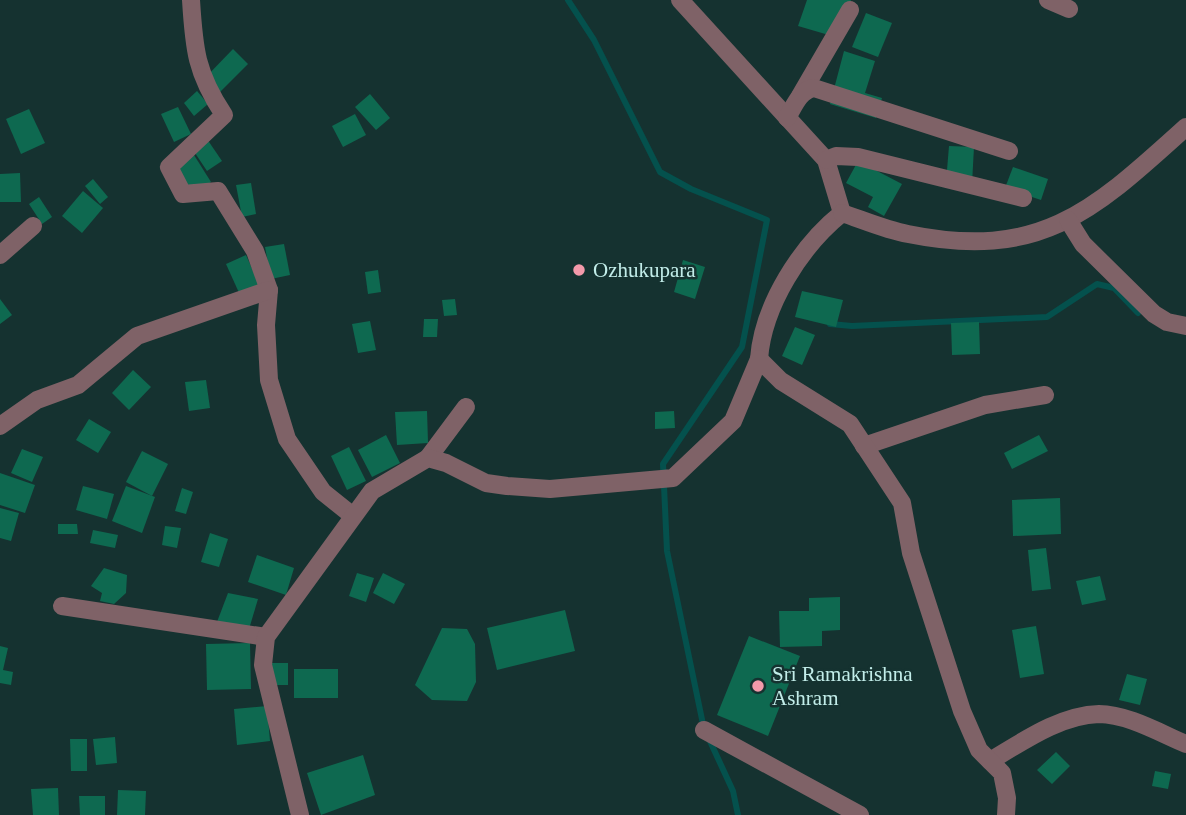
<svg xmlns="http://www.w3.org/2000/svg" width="1186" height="815" font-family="Georgia,serif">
	<rect width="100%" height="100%" fill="#153230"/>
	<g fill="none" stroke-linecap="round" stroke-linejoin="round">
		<g stroke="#04514d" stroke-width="6">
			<polyline points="568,0 594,40 660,172 691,189 767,220 742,347 663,464 667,551 704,729"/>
			<polyline points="830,324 852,326 1047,317 1097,284 1114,288 1138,313"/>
			<polyline points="709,739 733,791 738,815"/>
		</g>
	</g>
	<g fill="#0e6950">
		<polygon points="807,0 851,0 839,38 798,26"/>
		<polygon points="866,13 892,23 878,57 852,47"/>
		<polygon points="233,49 248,64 219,93 204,79"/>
		<polygon points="844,51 875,61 865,93 882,98 876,118 830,104"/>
		<polygon points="197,91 208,104 194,116 184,103"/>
		<polygon points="370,94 390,118 376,130 355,107"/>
		<polygon points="178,107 191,134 174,142 161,114"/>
		<polygon points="29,109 45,143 21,154 6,119"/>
		<polygon points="355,114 366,135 343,147 332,126"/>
		<polygon points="207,139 222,161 207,171 193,150"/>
		<polygon points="949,146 974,147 972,184 946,182"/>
		<polygon points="194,155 211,182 193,193 176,166"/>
		<polygon points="858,161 902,184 884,216 868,207 873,197 846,183"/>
		<polygon points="1013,167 1048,179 1041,200 1005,188"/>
		<polygon points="20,173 21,202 0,202 0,174"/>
		<polygon points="93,179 108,197 100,204 85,186"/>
		<polygon points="251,183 256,214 242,217 236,185"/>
		<polygon points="83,191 103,208 82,233 62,216"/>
		<polygon points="39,197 52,217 42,224 29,204"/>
		<polygon points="284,244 290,275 271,279 265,247"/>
		<polygon points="246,255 260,286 240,295 226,264"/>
		<polygon points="683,260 705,267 695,299 674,292"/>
		<polygon points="378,270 381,292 368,294 365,272"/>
		<polygon points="802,291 843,300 836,327 795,317"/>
		<polygon points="0,299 12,315 0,324"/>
		<polygon points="455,299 457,315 444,316 442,300"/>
		<polygon points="424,319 438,319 437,337 423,337"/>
		<polygon points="370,321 376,350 358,353 352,324"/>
		<polygon points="979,322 980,354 952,355 951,323"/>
		<polygon points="795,327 815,335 802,365 782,356"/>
		<polygon points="133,370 151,387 129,410 112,393"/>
		<polygon points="206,380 210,408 189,411 185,382"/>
		<polygon points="427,411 428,443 397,445 395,412"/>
		<polygon points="674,411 675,428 655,429 655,412"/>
		<polygon points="89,419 111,432 98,453 76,440"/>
		<polygon points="386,435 400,463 372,477 358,450"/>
		<polygon points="1039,435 1048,451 1012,469 1004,453"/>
		<polygon points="349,447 366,481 347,490 331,456"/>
		<polygon points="22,449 43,457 32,482 11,473"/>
		<polygon points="142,451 168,464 152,496 126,482"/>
		<polygon points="0,473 35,485 25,513 0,505"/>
		<polygon points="83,486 114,494 107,519 76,510"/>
		<polygon points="126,486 155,497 142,533 112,521"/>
		<polygon points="182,488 193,492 186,514 175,511"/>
		<polygon points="1060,498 1061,534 1013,536 1012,500"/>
		<polygon points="0,508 19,513 11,541 0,538"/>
		<polygon points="58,524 77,524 78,534 58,534"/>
		<polygon points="165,526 181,528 177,548 162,545"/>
		<polygon points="93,530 118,535 115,548 90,543"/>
		<polygon points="210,533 228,539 219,567 201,562"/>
		<polygon points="1046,548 1051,589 1032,591 1028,550"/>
		<polygon points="257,555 294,568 286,595 248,582"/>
		<polygon points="104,568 127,575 126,593 114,604 100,601 102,593 91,586"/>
		<polygon points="357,573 374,578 366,602 349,596"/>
		<polygon points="383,573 405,584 394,604 373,593"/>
		<polygon points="1100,576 1106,600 1082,605 1076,581"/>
		<polygon points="228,593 258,599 249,629 217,622"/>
		<polygon points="840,597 840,630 822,631 822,646 780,647 779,611 809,611 809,598"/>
		<polygon points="565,610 575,651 497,670 487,628"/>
		<polygon points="1036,626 1044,674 1020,678 1012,630"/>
		<polygon points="442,628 467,629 475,644 476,682 467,701 432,700 415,685"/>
		<polygon points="749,636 800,656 768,736 717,715"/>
		<polygon points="250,643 251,689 207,690 206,644"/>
		<polygon points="0,646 8,648 3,670 13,672 11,685 0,683"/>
		<rect x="271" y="663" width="17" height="22"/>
		<rect x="294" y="669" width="44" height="29"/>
		<polygon points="1127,674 1147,679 1140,705 1119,700"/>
		<polygon points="267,706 270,741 237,745 234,709"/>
		<polygon points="115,737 117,763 96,765 93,739"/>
		<polygon points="70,739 87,739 87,771 71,771"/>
		<polygon points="1056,752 1070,766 1052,784 1037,770"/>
		<polygon points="363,755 375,795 321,815 307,773"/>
		<polygon points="1155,771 1171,774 1168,789 1152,786"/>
		<polygon points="58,788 59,815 33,815 31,789"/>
		<polygon points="118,790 146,791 145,815 117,815"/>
		<polygon points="79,796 105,796 105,815 80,815"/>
	</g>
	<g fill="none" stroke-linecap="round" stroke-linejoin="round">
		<g stroke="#7f6267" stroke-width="18">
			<path d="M191 0C194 49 196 73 224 115L169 167 183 194 218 191 255 251 269 290 266 325 269 380 287 439 323 492 353 516"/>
			<path d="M680 0 826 160 842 213C801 246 763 305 759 359"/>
			<polyline points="1048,0 1069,9"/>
			<polyline points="800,96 850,10"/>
			<path d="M787 118C794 106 800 90 814 88L1009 151"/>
			<polyline points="826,160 836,156 858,157 1023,198"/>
			<path d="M842 213C863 220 886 230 908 234 1041 261 1093 211 1186 127"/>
			<polyline points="1068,220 1083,244 1154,314 1167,322 1186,326"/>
			<polyline points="0,255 33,226"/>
			<polyline points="0,426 37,400 78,385 137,336 269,290"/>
			<polyline points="864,446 985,405 1045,395"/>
			<polyline points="428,458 466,407"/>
			<polyline points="62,606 266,637"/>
			<polyline points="704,730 860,815"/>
			<path d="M990 761C1022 742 1060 715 1099 714 1127 714 1160 733 1186 744"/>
			<polyline points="300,815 263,665 266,637 372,491 428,458 446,463 486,483 507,486 550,489 673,478 733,421 759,359 781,381 850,424 902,503 911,553 962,711 979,750 1002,773 1007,798 1006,815"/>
		</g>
	</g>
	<g fill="#f39aaa" stroke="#153230" stroke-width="2.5">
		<circle cx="579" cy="270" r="7"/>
		<circle cx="758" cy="686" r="7"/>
	</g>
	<g text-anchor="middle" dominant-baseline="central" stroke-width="5" stroke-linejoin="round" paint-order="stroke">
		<g font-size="21" fill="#c2ede9" stroke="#153230" text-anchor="start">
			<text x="593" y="270">Ozhukupara</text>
			<text x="772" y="674">Sri Ramakrishna<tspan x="772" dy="24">Ashram</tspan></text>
		</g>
	</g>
</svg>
